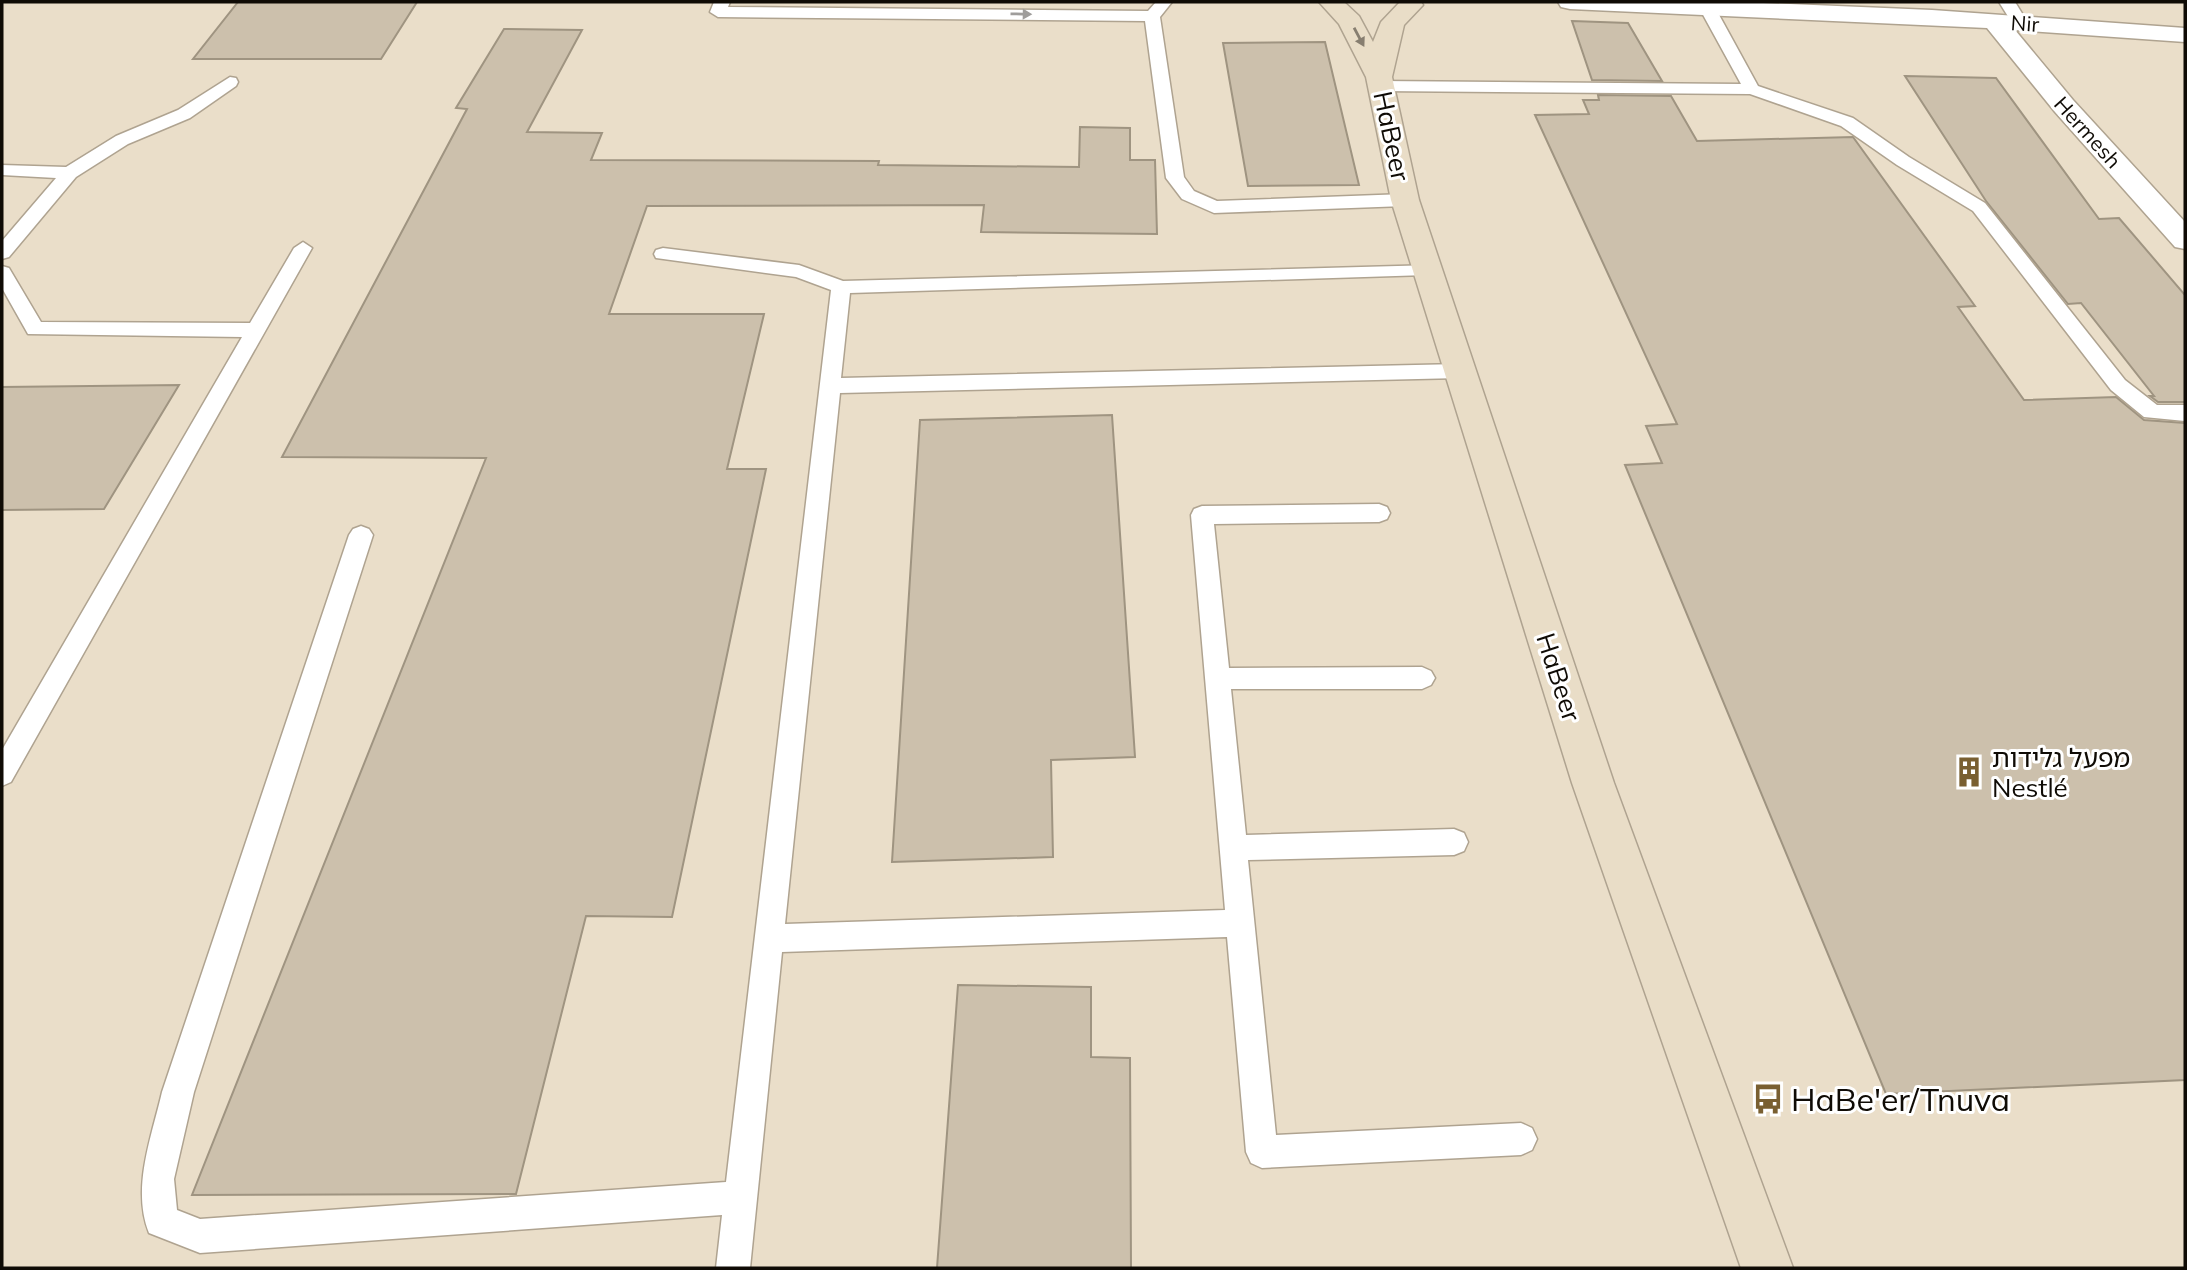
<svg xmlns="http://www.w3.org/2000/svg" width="2187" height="1270" font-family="Mulish,'Noto Sans Hebrew',sans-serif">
	<rect width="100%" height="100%" fill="#eadec9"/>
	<g fill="#ccc0ac" stroke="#9f9481" stroke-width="2">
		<polygon points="238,2 417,2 381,59 193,59"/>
		<polygon points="1572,21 1628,23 1662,81 1592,80"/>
		<polygon points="504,29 582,30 527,132 602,133 591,160 879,161 878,165 1079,167 1080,127 1130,128 1130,160 1155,160 1157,234 981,232 984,205 647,206 609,314 764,314 727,469 766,469 672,917 586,916 516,1194 192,1195 486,458 282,457 467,109 456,108"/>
		<polygon points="1325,42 1359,185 1248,186 1223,43"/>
		<polygon points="1905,76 1996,78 2099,219 2119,218 2185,295 2185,402 2158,402 2150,396 2154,396 2081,303 2068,304 1986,201"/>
		<polygon points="1598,95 1671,96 1697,141 1853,137 1975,306 1958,307 2024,400 2116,397 2144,420 2185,423 2185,1080 1886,1094 1625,465 1662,463 1646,426 1677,424 1535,115 1589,114 1583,100 1599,100"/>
		<polygon points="179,385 104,509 2,510 2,387"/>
		<polygon points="1112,415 1135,757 1051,760 1053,857 892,862 920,420"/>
		<polygon points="958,985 1091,987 1091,1057 1130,1058 1131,1268 937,1268"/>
	</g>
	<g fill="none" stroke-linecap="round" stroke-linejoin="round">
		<g stroke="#afa390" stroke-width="3">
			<g id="lane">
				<polygon points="714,2 730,2 728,7 1148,11 1156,2 1172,2 1160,17 1184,177 1194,191 1217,201 1405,194 1414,200 1405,206 1214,213 1182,199 1166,178 1145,21 718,17 710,12"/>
				<polygon points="1696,2 1712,2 1758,86 1853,118 1909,157 1985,203 2125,380 2157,405 2185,405 2185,421 2144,417 2111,390 1973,211 1897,165 1841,126 1750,94 1380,91 1372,86 1380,81 1741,84"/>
				<polygon points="1999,2 2015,2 2028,23 2026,26 2014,26"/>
				<polygon points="230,77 236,78 238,82 236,86 190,118 128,144 76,177 9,257 2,259 2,241 56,178 2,175 2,165 66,167 116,136 178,110"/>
				<polygon points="303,242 312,248 11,782 2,786 2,750 242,337 28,334 2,288 2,266 9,268 41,322 250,323 294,248"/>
				<path d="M663 248 799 265 843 281 1434 265 1437 269 1434 273 1427 275 850 293 841 378 1460 364 1467 366 1470 371 1467 376 1460 378 840 393 785 924 1225 910 1191 515 1194 509 1202 506 1379 504 1387 507 1390 513 1387 519 1379 522 1214 524 1229 668 1422 667 1431 671 1435 678 1431 685 1422 689H1231L1246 835 1454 829 1464 833 1468 842 1464 851 1454 855 1248 860 1276 1135 1521 1123 1532 1128 1537 1139 1532 1150 1521 1155 1262 1168 1251 1163 1246 1152 1227 937 782 952 750 1268H716L722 1215 200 1253 149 1233C131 1188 152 1136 162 1092L349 535 353 529 361 526 369 529 373 535 194 1092 174 1179 177 1210 200 1219 726 1182 831 290 796 277 656 258 654 254 656 250Z"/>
			</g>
		</g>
		<g stroke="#afa390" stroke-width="3">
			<polygon id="street" points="1558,2 1740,2 1932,10 2185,28 2185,42 2015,30 2073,100 2185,222 2185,249 2175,247 2055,112 1987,28 1570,9 1561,7"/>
		</g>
		<g stroke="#afa390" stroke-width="3">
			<polygon id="secondary" points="1319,2 1344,2 1359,16 1373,42 1381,22 1400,2 1421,2 1423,5 1404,25 1392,77 1419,200 1614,783 1793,1268 1741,1268 1572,783 1391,200 1366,77 1339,24"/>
		</g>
		<use href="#lane" fill="#fff" fill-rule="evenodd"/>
		<use href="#street" fill="#fff" fill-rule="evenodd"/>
		<use href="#secondary" fill="#e9ddc7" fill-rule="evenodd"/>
	</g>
	<defs><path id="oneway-solid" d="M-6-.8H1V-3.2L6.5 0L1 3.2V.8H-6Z" transform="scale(1.75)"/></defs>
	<use fill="#9f9d9b" href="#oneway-solid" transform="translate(1021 14) rotate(1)"/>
	<use fill="#877e70" href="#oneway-solid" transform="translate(1359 37) rotate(62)"/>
	<defs>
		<g id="building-bare" transform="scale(2.415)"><path d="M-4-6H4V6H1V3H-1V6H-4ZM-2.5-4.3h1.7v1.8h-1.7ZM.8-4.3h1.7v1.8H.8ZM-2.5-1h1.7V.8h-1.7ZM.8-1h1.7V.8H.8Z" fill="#795f31" stroke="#fff" stroke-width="2.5" paint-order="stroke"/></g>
		<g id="bus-bare" transform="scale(2.415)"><path d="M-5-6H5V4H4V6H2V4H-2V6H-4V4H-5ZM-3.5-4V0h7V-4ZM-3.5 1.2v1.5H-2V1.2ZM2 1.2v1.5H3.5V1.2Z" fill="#795f31" stroke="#fff" stroke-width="2.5" paint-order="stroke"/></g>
	</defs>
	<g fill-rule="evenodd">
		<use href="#building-bare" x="1969" y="772"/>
		<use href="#bus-bare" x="1768" y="1099"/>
	</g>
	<g text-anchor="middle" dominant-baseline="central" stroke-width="6" stroke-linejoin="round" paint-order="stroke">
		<g font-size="21" fill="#0f0b05" stroke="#fff">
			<text transform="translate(2025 23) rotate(4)">Nir</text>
			<text transform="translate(2088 132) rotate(48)">Hermesh</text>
		</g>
		<g font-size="26" fill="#0f0b05" stroke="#fff">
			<text transform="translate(1392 136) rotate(78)">HaBeer</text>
			<text transform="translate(1559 677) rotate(72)">HaBeer</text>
		</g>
		<g font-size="26" fill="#0f0b05" stroke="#fff" text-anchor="start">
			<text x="1992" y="757">מפעל גלידות<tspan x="1992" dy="30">Nestlé</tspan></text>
		</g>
		<g font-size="32" fill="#0f0b05" stroke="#fff" text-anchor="start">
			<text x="1791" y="1099">HaBe'er/Tnuva</text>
		</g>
	</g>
	<rect width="2187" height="1270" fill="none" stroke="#0f0b05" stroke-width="7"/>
</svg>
